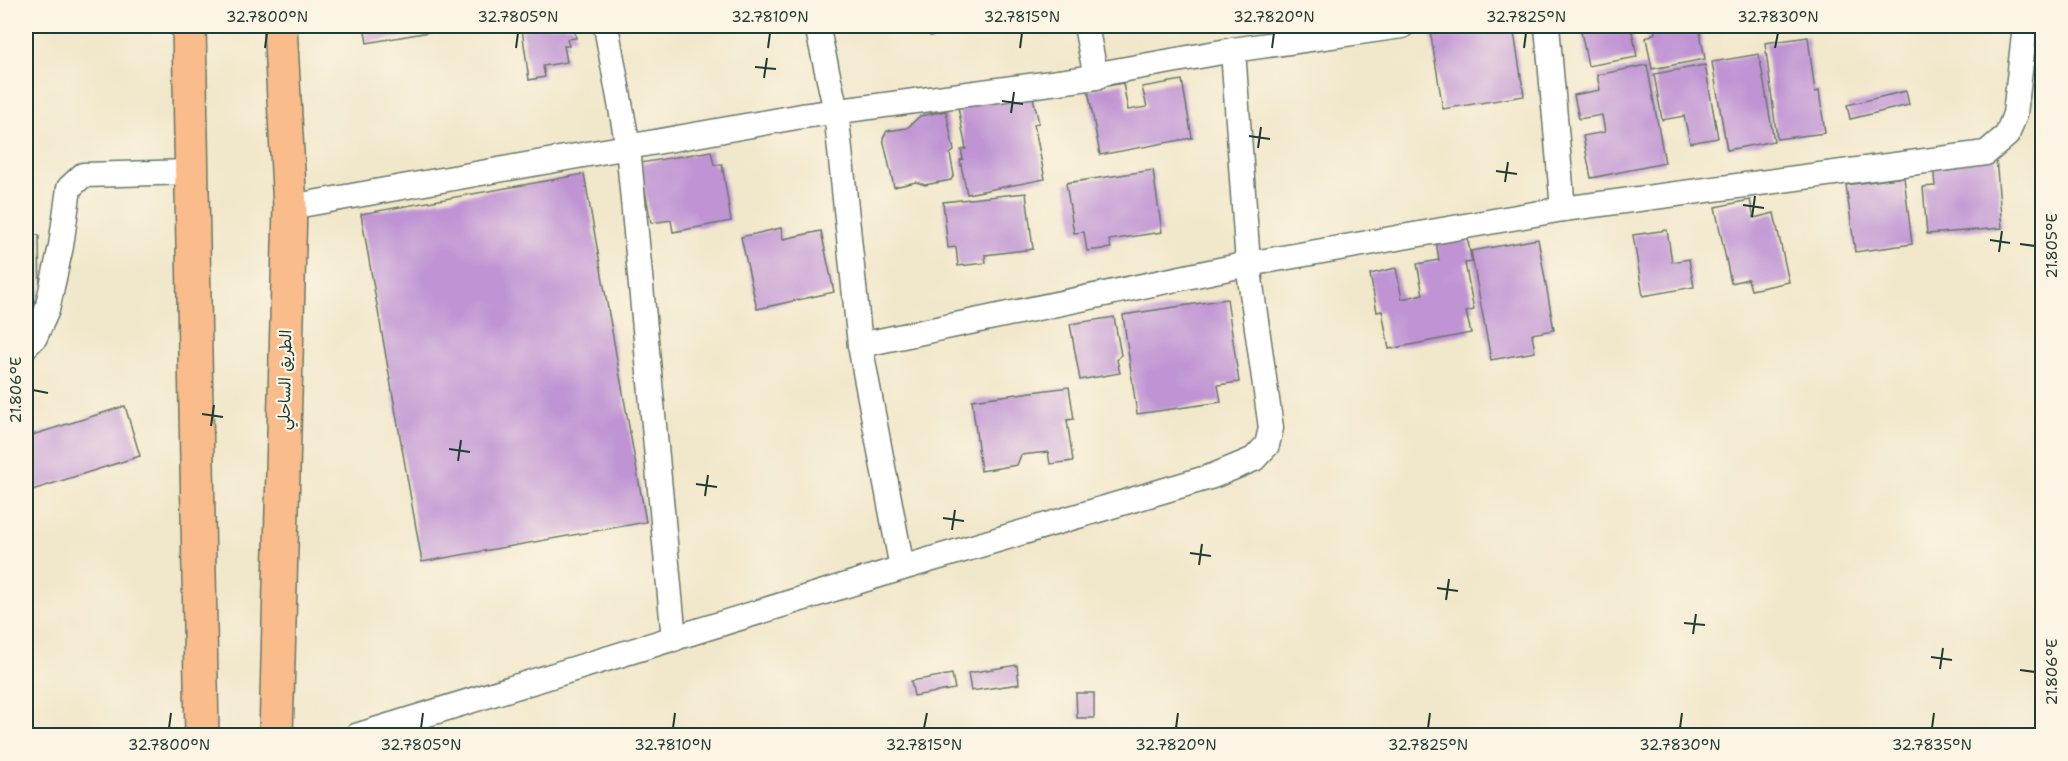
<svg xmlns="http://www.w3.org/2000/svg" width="2068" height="761" font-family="'Shantell Sans','Playpen Sans Arabic',sans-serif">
	<rect width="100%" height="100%" fill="#fcf5e5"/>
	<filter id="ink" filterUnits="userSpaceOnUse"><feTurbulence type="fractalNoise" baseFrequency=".0167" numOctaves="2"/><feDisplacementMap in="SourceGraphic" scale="12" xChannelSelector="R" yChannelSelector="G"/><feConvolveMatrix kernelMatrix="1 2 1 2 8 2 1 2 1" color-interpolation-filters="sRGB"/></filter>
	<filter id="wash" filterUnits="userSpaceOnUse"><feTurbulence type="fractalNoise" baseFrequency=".008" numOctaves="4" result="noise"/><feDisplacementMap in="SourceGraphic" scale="24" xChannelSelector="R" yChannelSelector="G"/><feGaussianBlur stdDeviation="1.35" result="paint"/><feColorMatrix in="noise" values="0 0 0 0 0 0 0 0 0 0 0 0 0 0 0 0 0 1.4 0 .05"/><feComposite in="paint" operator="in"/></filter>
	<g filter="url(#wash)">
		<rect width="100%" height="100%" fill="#f1e7ca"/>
		<g id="blocks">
			<g fill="#c094d4">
				<polygon points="364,26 457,26 457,27 367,43"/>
				<polygon points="535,26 574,26 576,38 567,39 569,46 564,46 567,62 543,66 545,77 529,80 522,29 535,27"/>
				<polygon points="928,26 974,26 930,36"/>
				<polygon points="1460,26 1513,26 1524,96 1443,109 1430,30"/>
				<polygon points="1580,26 1631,26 1637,57 1588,66"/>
				<polygon points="1654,26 1709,26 1709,30 1700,32 1705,59 1652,69 1646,38 1655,33"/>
				<polygon points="1808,37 1815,92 1819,91 1825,133 1777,139 1765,43"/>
				<polygon points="1759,54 1774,141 1727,150 1712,62"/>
				<polygon points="1647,65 1665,163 1591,178 1583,136 1605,132 1602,115 1579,119 1574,95 1600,90 1597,75"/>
				<polygon points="1705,65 1718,138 1690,143 1684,116 1662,120 1654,74"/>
				<polygon points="1182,80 1192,138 1100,155 1088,90 1123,83 1128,110 1147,107 1142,87"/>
				<polygon points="1906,91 1909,105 1850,119 1847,105"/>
				<polygon points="1032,93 1039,123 1034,124 1045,179 967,194 960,160 963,159 961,150 966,149 957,102"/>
				<polygon points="946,111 954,151 950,154 954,175 951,180 925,185 916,182 894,187 883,138 887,131 907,128 920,116"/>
				<polygon points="711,151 714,165 722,164 731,221 673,232 671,220 651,223 640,163"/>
				<polygon points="1996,158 2002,228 1927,234 1923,187 1935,186 1933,164"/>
				<polygon points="1153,170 1162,232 1109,240 1111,248 1087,251 1084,232 1074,233 1066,183"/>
				<polygon points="584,174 646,522 422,562 361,214"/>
				<polygon points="1904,177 1912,244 1855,252 1846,185"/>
				<polygon points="1026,193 1033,249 985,255 986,263 958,266 956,247 948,248 943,202"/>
				<polygon points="1750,200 1754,218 1774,213 1789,282 1751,290 1748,279 1731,283 1715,207"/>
				<polygon points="781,228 783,239 821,231 834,292 757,309 741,237"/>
				<polygon points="1667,230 1672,262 1689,259 1694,287 1643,296 1633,235"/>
				<polygon points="26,235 39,235 40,302 26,302"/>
				<polygon points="1467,236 1472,262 1465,263 1474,310 1466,312 1471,333 1389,349 1382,311 1377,312 1370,274 1396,268 1402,299 1423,294 1417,264 1439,260 1436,241"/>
				<polygon points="1538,239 1554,330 1532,334 1535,352 1491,360 1471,251"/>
				<polygon points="1227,299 1239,382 1218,385 1221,402 1137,414 1123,315"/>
				<polygon points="1114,317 1121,355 1117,360 1120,373 1080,380 1070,324"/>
				<polygon points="1069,387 1074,419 1067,420 1073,461 1050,464 1048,452 1021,455 1017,465 981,471 972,400"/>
				<polygon points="125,406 140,456 26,492 26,437"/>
				<polygon points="1017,665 1019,684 971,691 968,673"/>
				<polygon points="952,674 955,689 914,696 911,681"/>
				<polygon points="1076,693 1094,693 1094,718 1077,718"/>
			</g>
		</g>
	</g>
	<g filter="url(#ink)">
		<use href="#blocks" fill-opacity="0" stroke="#687868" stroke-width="1.5"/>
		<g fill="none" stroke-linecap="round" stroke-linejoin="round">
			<g stroke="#687868" stroke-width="27">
				<g id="street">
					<polyline points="606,26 628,147 674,639"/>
					<polyline points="817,26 836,111 860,345 902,568"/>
					<polyline points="1086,26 1096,77"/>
					<polyline points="1547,26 1563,209"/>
					<polyline points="290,207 802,116 1096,77 1104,73 1233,50 1402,26"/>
					<polyline points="860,345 1248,264 1563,209 1986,153 2007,135 2015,114 2025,26"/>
					<polyline points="26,346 35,337 47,310 61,246 69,188 83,175 192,172"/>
					<polyline points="356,736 902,568 1213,476 1254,459 1267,445 1271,428 1248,264 1233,50"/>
				</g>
			</g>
			<g stroke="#687868" stroke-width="36">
				<g id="highway">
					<polyline points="189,26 202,736"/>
					<polyline points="276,736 290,207 280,26"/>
				</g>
			</g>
			<use href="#street" stroke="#fff" stroke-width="24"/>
			<use href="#highway" stroke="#f9bc8a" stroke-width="33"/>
		</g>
	</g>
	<path fill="none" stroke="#1f3d34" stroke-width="2" d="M265 48 267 33M516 48 518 33M768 48 770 33M1020 48 1022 33M1272 48 1274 33M1524 48 1526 33M1775 48 1778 33M755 67 776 69M764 78 767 58M1002 101 1023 104M1011 113 1014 92M1249 136 1270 139M1258 148 1261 127M1496 171 1517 174M1505 182 1508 162M1743 205 1764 208M1752 217 1755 196M1990 240 2010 243M2020 244 2035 246M1999 252 2002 231M33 390 48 393M202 414 223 417M211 426 214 405M449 449 470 452M458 461 461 440M696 484 717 487M705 496 708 475M943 518 964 521M952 530 955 510M1190 553 1211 556M1199 565 1202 544M1437 588 1458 591M1446 600 1449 579M1684 623 1705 625M1693 634 1696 614M1931 657 1952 660M1940 669 1943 648M2020 670 2035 672M169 728 171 713M421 728 423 713M673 728 675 713M924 728 927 713M1176 728 1178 713M1428 728 1430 713M1680 728 1682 713M1932 728 1934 713"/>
	<g text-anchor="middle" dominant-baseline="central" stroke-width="4.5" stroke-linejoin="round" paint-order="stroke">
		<g font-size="16" fill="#1f3d34" stroke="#fcf5e5">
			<text transform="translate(285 380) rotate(-89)">الطريق الساحلي</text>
		</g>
	</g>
	<rect width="2068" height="761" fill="none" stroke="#fcf5e5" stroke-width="66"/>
	<rect x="33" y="33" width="2002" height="695" fill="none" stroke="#1f3d34" stroke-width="2"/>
	<g font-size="15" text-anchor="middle" fill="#1f3d34">
		<text x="267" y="22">32.7800°N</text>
		<text x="518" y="22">32.7805°N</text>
		<text x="770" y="22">32.7810°N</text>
		<text x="1022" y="22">32.7815°N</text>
		<text x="1274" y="22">32.7820°N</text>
		<text x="1526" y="22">32.7825°N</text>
		<text x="1778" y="22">32.7830°N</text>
		<text transform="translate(2052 246) rotate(-90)" y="5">21.805°E</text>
		<text transform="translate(16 390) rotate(-90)" y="5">21.806°E</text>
		<text transform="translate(2052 672) rotate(-90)" y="5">21.806°E</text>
		<text x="169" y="750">32.7800°N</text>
		<text x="421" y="750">32.7805°N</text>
		<text x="673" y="750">32.7810°N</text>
		<text x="924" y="750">32.7815°N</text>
		<text x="1176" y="750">32.7820°N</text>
		<text x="1428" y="750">32.7825°N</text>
		<text x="1680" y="750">32.7830°N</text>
		<text x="1932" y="750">32.7835°N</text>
	</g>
</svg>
